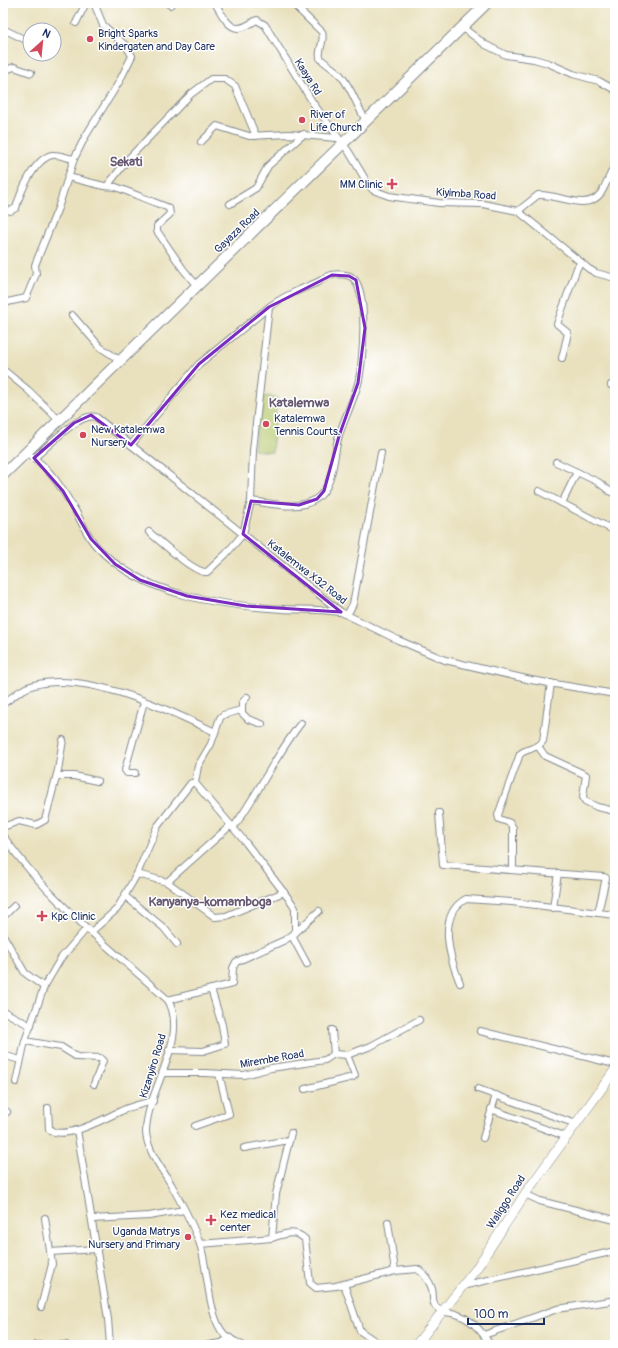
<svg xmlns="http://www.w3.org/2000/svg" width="618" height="1348" font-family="Pangolin,sans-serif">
	<rect width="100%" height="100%" fill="#fff"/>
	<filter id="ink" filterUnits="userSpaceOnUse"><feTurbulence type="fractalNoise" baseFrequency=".025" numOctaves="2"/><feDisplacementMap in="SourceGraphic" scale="8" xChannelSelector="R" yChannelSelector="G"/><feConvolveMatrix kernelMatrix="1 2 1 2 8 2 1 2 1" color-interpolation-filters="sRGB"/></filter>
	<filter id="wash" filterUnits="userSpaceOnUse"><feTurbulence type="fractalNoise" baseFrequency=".012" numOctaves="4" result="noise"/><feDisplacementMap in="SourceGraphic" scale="16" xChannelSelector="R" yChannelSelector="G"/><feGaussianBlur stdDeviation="0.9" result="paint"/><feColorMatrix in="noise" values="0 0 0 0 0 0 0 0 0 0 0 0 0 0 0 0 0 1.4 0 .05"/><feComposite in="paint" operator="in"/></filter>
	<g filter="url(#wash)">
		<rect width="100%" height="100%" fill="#e9e1be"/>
		<polygon fill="#b5c96c" stroke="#687c65" points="260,396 277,397 272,452 254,450"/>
	</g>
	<g filter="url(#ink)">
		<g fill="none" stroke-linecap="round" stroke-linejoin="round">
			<g stroke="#82888e" stroke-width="8">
				<g id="street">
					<polyline points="167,3 170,5 173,3"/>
					<path d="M215 3C220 11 228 29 239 28 245 28 252 22 257 20L265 25 313 103 349 152 368 184 373 190 389 196 403 198 439 203 483 204 518 211 589 269 596 273 615 278"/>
					<path d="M292 3 322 32C325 41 318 49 320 58 326 65 336 69 342 77 353 91 357 107 367 122"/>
					<polyline points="76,23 86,3"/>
					<polyline points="463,28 486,45 506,55 534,59 548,63 573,74 599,81 615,90"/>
					<polyline points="3,29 30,42"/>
					<polyline points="3,71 14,67 31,73"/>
					<polyline points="201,142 217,126 249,136 289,134 337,138"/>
					<polyline points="68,177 104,186 116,187 169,208 170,214 157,226 157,231 183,269 197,286"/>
					<polyline points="107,186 129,158 191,94 211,79 225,79 235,86 256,136"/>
					<polyline points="230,204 256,188 268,166 304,134"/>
					<path d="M3 207 10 211 16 208C20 193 34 159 52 155 58 154 67 158 74 159"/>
					<path d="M518 211 538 195C558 193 586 213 601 193 606 185 610 174 615 165"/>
					<polyline points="3,303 26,298 36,274 35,265 58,208 74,159 85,137 119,82 132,56 127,47 103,25 94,3"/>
					<polyline points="72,315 100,347 121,361"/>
					<polyline points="562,358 568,333 557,324 577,268 581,262"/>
					<polyline points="6,372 28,390 60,421"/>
					<polyline points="611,385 615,385"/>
					<polyline points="131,445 199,364 269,307"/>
					<path d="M31 456C51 469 64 492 76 512 83 525 88 538 98 548 144 596 219 605 282 609 301 610 320 609 339 612"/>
					<path d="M34 458C48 447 79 412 96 417L341 612 398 640 445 660 531 680 615 694"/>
					<polyline points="556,462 577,472"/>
					<polyline points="539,491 615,531"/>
					<polyline points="562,503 577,472 598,482 611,492"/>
					<path d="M149 532C160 541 195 574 207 572L226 554 243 534 251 501 253 450 269 307C284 296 301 289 318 282 322 280 327 276 332 275 336 274 345 274 350 276 370 284 363 365 358 384 353 401 345 418 339 435 333 455 335 486 316 499 299 511 270 503 251 501"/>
					<polyline points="347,615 353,604 381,453"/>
					<polyline points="247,697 242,703 242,713 248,719 262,724"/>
					<path d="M3 704C12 697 22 688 34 685 87 671 167 709 215 732"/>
					<polyline points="538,746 545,756 586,775 583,797 585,801 597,807 615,811"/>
					<polyline points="135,773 127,773 125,770 144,702"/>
					<polyline points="57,776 74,776 97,781"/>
					<polyline points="195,783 246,843 292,903 295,908 295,933"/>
					<polyline points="195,783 198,766 211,744 220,718 223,715 241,710"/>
					<polyline points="439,813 443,865 604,877 606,878 598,913"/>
					<polyline points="3,827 19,821 36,825 45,820 58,770 63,740"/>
					<path d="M233 828C258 794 275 756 301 723"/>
					<path d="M3 836C48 900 111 949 168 1000 190 1039 146 1091 146 1132 147 1152 163 1169 172 1186 182 1204 193 1225 200 1244 208 1268 208 1317 224 1334 229 1339 237 1342 242 1345"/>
					<path d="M513 870V828L510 823 499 819 498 815 520 754C527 748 538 749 543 741L551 683"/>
					<polyline points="137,874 167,882 215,917 226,916 284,892"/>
					<polyline points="167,882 231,825"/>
					<polyline points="125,896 164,928 177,944"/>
					<polyline points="553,908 558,873"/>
					<polyline points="3,917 14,906"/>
					<polyline points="91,932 117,909 137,874 157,827 191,783 195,783"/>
					<polyline points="3,935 25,973 44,987"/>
					<polyline points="292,936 307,964"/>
					<path d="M460 983C450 959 436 915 466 899L512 902 615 915"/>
					<polyline points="168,1000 232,984 233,968 236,962 285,940 295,933 319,911"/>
					<polyline points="3,1011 31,1026"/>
					<polyline points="480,1031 615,1064"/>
					<polyline points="25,1041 61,1047 77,1057 100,1058 103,1061 94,1084"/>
					<polyline points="169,1050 203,1051 225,1044 222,1025 211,989"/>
					<polyline points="3,1055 20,1060"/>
					<polyline points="347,1055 371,1046 419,1020"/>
					<polyline points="163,1073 205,1073 244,1075 271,1068 325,1060 334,1054 332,1030"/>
					<polyline points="16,1082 25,1041 44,987 61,958 87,928"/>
					<polyline points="305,1089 353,1077 355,1075 347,1055 334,1054"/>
					<polyline points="478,1089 576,1124"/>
					<path d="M48 1108 49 1129C64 1142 105 1118 121 1111 131 1106 142 1104 153 1101"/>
					<polyline points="3,1109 7,1112"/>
					<polyline points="491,1109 567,1137"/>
					<polyline points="195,1126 229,1114 219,1074"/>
					<polyline points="77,1130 108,1319 110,1345"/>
					<polyline points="483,1138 496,1095"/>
					<polyline points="244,1148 289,1140"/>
					<polyline points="525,1194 540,1201 615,1220"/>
					<polyline points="92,1219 149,1216 184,1210"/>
					<polyline points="388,1222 395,1271"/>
					<path d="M272 1238C284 1234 295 1229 305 1239L310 1283 316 1288 336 1286 395 1271 417 1269C424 1273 430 1282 432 1289 434 1295 431 1301 436 1307 442 1313 448 1312 456 1314 472 1319 482 1331 490 1345"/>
					<polyline points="200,1244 272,1238 276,1194 291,1133"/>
					<polyline points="50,1252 97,1249"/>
					<polyline points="344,1284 360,1331 381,1345"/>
					<polyline points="462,1286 615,1251"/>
					<polyline points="41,1307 52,1264 45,1218"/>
					<polyline points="484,1335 557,1309 610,1301"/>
					<polyline points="36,1345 66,1345"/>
					<polyline points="208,1345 221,1343 230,1338"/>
				</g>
			</g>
			<g stroke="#82888e" stroke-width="10">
				<polyline id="secondary" points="416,1345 476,1269 525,1194 615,1070"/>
			</g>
			<g stroke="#82888e" stroke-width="12">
				<polyline id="primary" points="3,475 487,3"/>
			</g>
			<use href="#street" stroke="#fff" stroke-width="6"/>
			<use href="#secondary" stroke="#fff" stroke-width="9"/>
			<use href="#primary" stroke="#fff" stroke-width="10"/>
		</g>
	</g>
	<path fill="none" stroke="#7b2cbf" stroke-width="3" stroke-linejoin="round" d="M332 275 349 276 356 280 365 328 358 383 339 436 324 491 317 499 299 505 251 501 243 534 341 612 246 606 187 596 140 580 115 564 91 539 63 491 34 458 74 423 91 415 131 445 199 364 269 307Z"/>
	<g fill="#d1495b" stroke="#fff" stroke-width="1.5">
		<circle cx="90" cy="39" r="4"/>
		<circle cx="302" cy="120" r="4"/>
		<path d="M390 178h4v4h4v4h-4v4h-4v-4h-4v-4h4z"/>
		<circle cx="266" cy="424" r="4"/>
		<circle cx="83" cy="435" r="4"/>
		<path d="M40 910h4v4h4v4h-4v4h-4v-4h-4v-4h4z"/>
		<path d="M209 1214h4v4h4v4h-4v4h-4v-4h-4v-4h4z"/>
		<circle cx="188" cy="1237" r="4"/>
	</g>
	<g text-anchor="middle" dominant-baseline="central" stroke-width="3" stroke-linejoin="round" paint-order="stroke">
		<g font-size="11" fill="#1b2f5e" stroke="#fff" text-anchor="start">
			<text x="98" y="33">Bright Sparks<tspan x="98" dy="13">Kindergaten and Day Care</tspan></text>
			<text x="310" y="114">River of<tspan x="310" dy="13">Life Church</tspan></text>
			<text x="383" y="184" text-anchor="end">MM Clinic</text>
			<text x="274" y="418">Katalemwa<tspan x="274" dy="13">Tennis Courts.</tspan></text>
			<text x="91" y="429">New Katalemwa<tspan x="91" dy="13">Nursery</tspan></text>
			<text x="51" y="916">Kpc Clinic</text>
			<text x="220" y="1214">Kez medical<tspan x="220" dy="13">center</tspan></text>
			<text x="180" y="1231" text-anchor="end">Uganda Matrys<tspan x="180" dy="13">Nursery and Primary</tspan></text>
		</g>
		<g font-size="11" fill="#1b2f5e" stroke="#fff">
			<text transform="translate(308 77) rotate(58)">Kaaya Rd</text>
			<text transform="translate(466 194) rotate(4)">Kiyimba Road</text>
			<text transform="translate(237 231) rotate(-44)">Gayaza Road</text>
			<text transform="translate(307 572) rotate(38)">Katalemwa X32 Road</text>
			<text transform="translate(272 1059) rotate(-10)">Mirembe Road</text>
			<text transform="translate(153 1066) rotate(-73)">Kizanyiro Road</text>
			<text transform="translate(506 1202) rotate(-57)">Waliggo Road</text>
		</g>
		<g font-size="13" font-weight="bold" fill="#675871" stroke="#fff">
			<text x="126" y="162">Sekati</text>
			<text x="299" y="403">Katalemwa</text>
			<text x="210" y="902">Kanyanya-komamboga</text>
		</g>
	</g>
	<rect width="618" height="1348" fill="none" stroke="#fff" stroke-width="16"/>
	<g transform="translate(42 42) rotate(27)"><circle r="19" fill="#ffffff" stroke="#a4acbf"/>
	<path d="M0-3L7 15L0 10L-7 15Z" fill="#d1495b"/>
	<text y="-6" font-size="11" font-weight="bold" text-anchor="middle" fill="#1b2f5e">N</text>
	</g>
	<path d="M468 1318v6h76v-6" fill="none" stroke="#1b2f5e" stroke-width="2"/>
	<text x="474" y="1318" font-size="12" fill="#1b2f5e" stroke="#ffffff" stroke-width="3" paint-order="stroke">100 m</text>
</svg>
